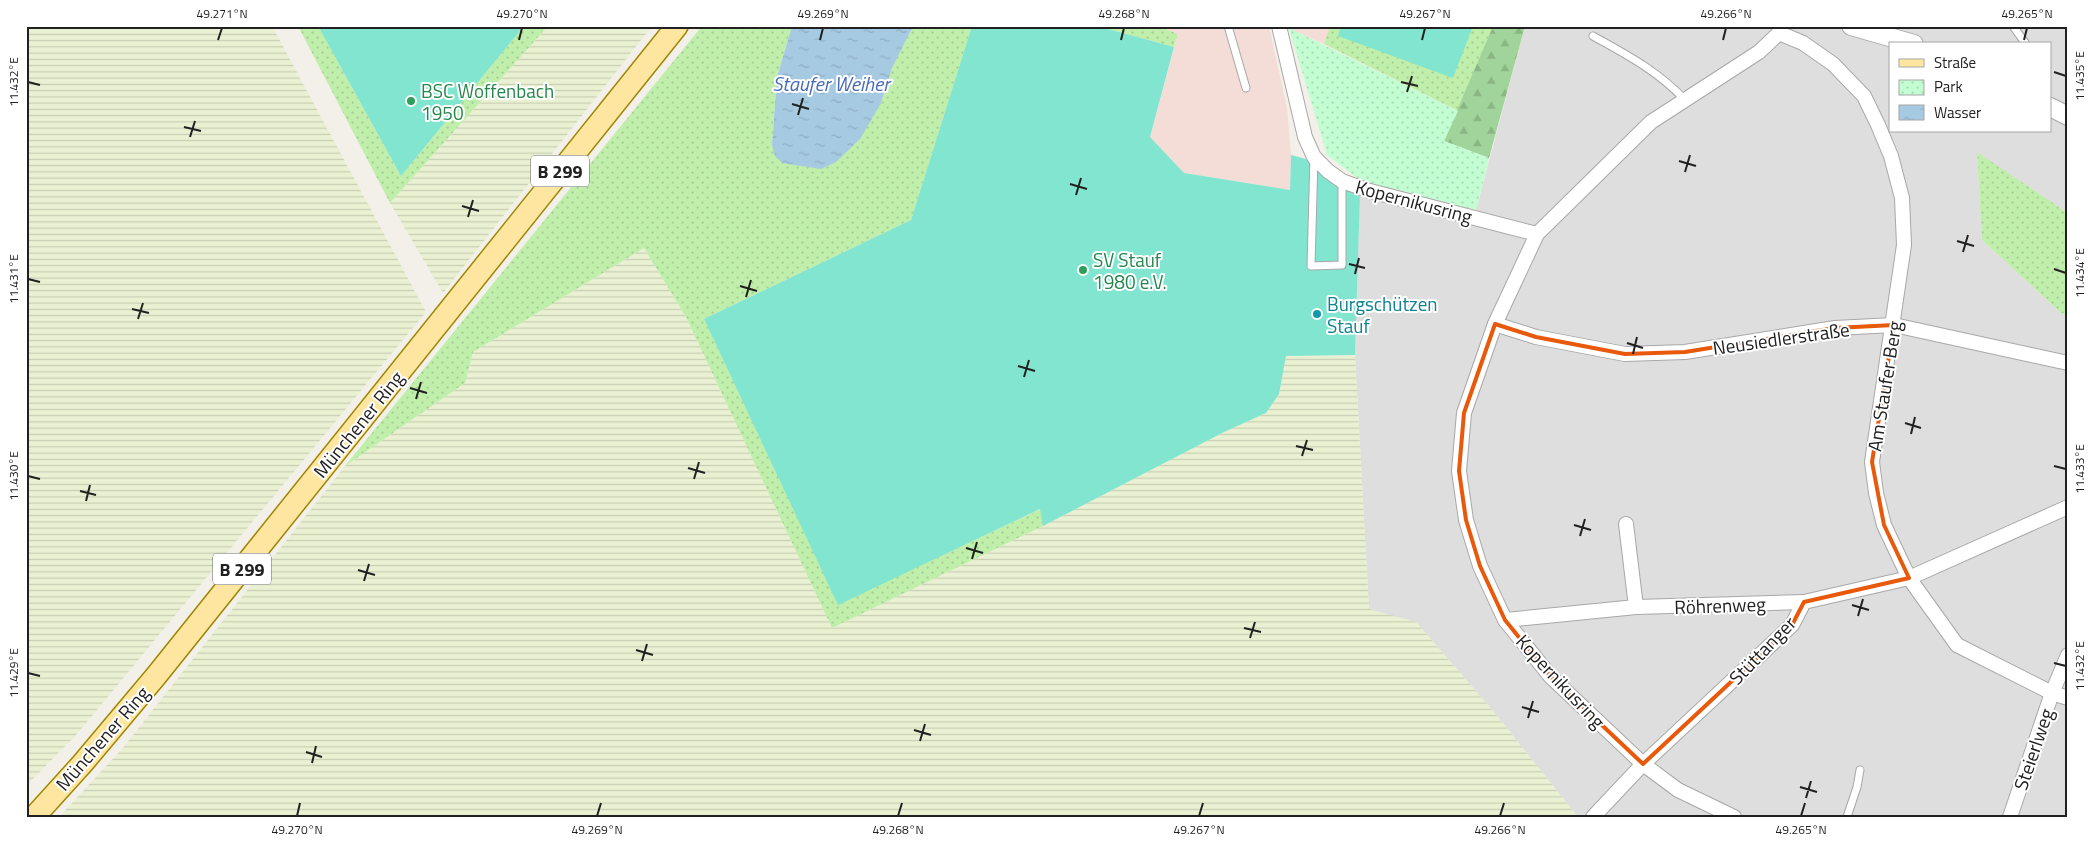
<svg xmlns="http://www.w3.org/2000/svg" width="2094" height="843" font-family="'Titillium Web',sans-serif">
	<defs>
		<pattern id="farmland-rules" width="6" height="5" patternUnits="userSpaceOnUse" patternTransform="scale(1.25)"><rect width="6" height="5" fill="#eaf1d2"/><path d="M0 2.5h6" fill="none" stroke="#c8ceb4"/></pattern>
		<pattern id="grass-dots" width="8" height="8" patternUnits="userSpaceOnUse" patternTransform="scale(1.25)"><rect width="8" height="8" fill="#c0eeab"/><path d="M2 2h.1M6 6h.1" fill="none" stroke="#a5cc93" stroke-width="1.8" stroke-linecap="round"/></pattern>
		<pattern id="forest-firs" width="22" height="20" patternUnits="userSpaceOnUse" patternTransform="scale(1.25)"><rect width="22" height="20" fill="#a1d49a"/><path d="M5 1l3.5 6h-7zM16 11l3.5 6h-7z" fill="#8ab684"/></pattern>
		<pattern id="park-dots" width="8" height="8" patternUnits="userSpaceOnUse" patternTransform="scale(1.25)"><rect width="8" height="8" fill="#c3fdd2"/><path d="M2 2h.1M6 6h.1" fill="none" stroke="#a7d9b4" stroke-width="1.8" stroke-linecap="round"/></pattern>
		<pattern id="water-ripples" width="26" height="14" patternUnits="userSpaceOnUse" patternTransform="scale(1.25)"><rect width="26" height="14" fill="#a6cae2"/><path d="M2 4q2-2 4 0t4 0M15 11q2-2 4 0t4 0" fill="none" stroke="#8fadc2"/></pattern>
	</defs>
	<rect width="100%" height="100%" fill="#f2f0e8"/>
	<path fill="#dfdede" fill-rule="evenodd" d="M1525 26H2068V213L1977 153 1982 240 2061 313 2068 315V817H1578L1493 711 1416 622 1369 610 1355 355 1360 180 1476 210ZM1890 44H2050V131H1890Z"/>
	<g fill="#f3ddd6">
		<polygon points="1158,26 1269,26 1287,108 1291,155 1290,190 1184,173 1150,137 1178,34"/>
		<polygon points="1282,26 1330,26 1324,44"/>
	</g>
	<g fill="url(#farmland-rules)">
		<polygon points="26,26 272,26 426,312 77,734 26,786"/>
		<polygon points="548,26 652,26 443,293 390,203"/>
		<polygon points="644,248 686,317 832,628 1043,526 1224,432 1266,413 1279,394 1286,356 1355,355 1369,609 1416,622 1493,711 1578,817 59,817 122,749 345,466 465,383 473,352"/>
	</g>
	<g fill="url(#grass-dots)">
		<polygon points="298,26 318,26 401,176 524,26 548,26 390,203"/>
		<path d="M702 26H792L777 77 772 145 881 103C889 78 897 46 915 26H972L911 220 704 319 838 604 1041 509 1043 526 832 628 686 317 644 248 473 352 465 383 345 466Z"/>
		<polygon points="1097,26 1158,26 1178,34 1174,47"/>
		<polygon points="1330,26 1493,26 1458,111 1324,44"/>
		<polygon points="1977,152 2068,213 2068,315 2061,313 1982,240"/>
	</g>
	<polygon fill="url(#forest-firs)" points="1493,26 1525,26 1489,158 1444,141"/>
	<polygon fill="url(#park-dots)" points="1289,28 1458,111 1444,141 1489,158 1476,210 1360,180 1327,155"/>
	<g fill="#81e5d0">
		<polygon points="318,26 524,26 401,176"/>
		<polygon points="972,26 1097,26 1174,47 1150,137 1184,173 1290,190 1291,155 1306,159 1324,176 1360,193 1355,355 1286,356 1279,394 1266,413 1224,432 1043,526 1040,509 838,605 704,319 911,220"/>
		<polygon points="1341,26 1473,26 1453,78 1338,36"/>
	</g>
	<polygon fill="url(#water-ripples)" points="792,26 915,26 910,32 892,68 881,103 860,139 836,162 821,169 782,163 775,156 772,145 777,77"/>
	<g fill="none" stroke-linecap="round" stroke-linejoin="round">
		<g stroke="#a8a8a8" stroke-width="9">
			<g id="service">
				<polyline points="1228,26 1246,88"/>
				<polyline points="2013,26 2026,44"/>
				<path d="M1593 36C1627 55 1658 71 1685 100"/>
				<polyline points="1314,157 1311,266 1342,265 1342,181"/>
				<polyline points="1847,817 1857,787 1860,770"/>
			</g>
		</g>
		<g stroke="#a8a8a8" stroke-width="16">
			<g id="minor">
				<polyline points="1279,26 1305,137 1314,157 1328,171 1342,181 1370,191 1537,234"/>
				<polyline points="1779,33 1803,43 1833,64 1864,96 1878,125 1891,156 1902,198 1904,245 1872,462 1876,493 1884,525 1909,578 1957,645 2052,693 2068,698"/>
				<polyline points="1495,324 1536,337 1625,354 1685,352 1835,328 1894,325 2068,363"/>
				<polyline points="1626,524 1636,607"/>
				<polyline points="1505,620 1636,607 1804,602"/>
				<polyline points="1593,817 1643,764 1792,625 1804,602 1909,578 2068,507"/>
				<polyline points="1734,817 1678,790 1643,764 1551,677 1505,620 1480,566 1466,520 1459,471 1464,413 1495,324 1537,234 1651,122 1759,52 1779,33 1781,26"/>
				<polyline points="2010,817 2052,693 2068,655"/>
			</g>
		</g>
		<g stroke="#a8a8a8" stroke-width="20">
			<g id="tertiary">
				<polyline points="1851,26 1914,44"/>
				<polyline points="2050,107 2068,116"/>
			</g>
		</g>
		<g stroke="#9f8600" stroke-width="24">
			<polyline id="primary" points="34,817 82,764 156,676 677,26"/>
		</g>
		<use href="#service" stroke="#fff" stroke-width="7"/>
		<use href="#minor" stroke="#fff" stroke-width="14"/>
		<use href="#tertiary" stroke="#fff" stroke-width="18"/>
		<use href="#primary" stroke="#ffe6a0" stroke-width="21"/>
	</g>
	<path fill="none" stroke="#e8590c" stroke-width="4" stroke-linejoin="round" d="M1495 324 1536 337 1625 354 1685 352 1835 328 1894 325 1872 462 1884 525 1909 578 1804 602 1792 625 1643 764 1551 677 1505 620 1480 566 1466 520 1459 471 1464 413Z"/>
	<path fill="none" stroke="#212121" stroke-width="2" d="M218 40 222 28M519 40 522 28M820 40 823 28M1121 40 1124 28M1422 40 1425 28M1723 40 1726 28M2024 40 2027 28M2054 72 2066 76M28 82 40 85M1401 82 1418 86M1407 92 1412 76M792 104 809 109M798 115 803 98M184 127 201 131M190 137 195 121M1679 161 1696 166M1685 172 1690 155M1070 184 1087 189M1076 195 1081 178M462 206 479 211M468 217 473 200M1957 241 1974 246M1963 252 1968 235M1349 264 1365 268M2054 269 2066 273M1355 274 1359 258M28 279 40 282M740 286 757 291M746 297 751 280M132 309 149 313M138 319 143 303M1627 343 1643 348M1633 354 1637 337M1018 366 1035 371M1024 377 1029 360M410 388 427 393M416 399 421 382M1905 423 1921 428M1911 434 1915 417M1296 446 1313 450M1302 456 1307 440M2054 466 2066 469M688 468 705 473M28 476 40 479M694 479 699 462M80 491 96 495M86 501 90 485M1574 525 1591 530M1580 536 1585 519M966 548 983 553M972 559 977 542M358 570 375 575M364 581 369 564M1852 605 1869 610M1858 616 1863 599M1244 628 1261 632M1250 638 1255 622M636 650 653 655M642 661 647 644M2054 663 2066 666M28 673 40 676M1522 707 1539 712M1528 718 1533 701M914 730 931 735M920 741 925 724M306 752 322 757M312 763 316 746M1800 787 1817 792M1806 798 1811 781M297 816 300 803M597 816 601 803M898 816 902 803M1199 816 1203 803M1500 816 1504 803M1801 816 1805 803"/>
	<g fill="#2e9e5b" stroke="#fff" stroke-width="2">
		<circle cx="411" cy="101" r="5"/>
		<circle cx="1083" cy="270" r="5"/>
	</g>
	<circle fill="#0f9aa8" stroke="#fff" stroke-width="2" cx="1317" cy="314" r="5"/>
	<g text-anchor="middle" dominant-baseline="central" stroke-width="4" stroke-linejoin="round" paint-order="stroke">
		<g fill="#fff" stroke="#646464" stroke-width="1">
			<rect x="531" y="155.5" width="58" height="31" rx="4"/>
			<rect x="213" y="553.5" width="58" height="31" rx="4"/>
		</g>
		<g font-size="18" font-weight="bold" fill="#212121">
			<text x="560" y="171">B 299</text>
			<text x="242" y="569">B 299</text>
		</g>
		<g font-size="19" fill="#27864d" stroke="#fff" text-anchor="start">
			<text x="421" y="90">BSC Woffenbach<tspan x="421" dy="22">1950</tspan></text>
			<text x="1093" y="259">SV Stauf<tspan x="1093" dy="22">1980 e.V.</tspan></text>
		</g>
		<g font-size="19" fill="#212121" stroke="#fff">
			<text transform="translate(1414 201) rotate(15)">Kopernikusring</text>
			<text transform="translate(1781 338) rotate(-8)">Neusiedlerstraße</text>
			<text transform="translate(1884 386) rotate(-81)">Am Staufer Berg</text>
			<text transform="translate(358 424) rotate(-51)">Münchener Ring</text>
			<text transform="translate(1720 605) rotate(-2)">Röhrenweg</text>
			<text transform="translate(1762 650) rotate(-46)">Stüttanger</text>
			<text transform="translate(1561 681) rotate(47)">Kopernikusring</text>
			<text transform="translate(102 738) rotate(-49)">Münchener Ring</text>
			<text transform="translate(2033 749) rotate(-71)">Steierlweg</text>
		</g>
		<g font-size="19" fill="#0d838f" stroke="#fff" text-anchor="start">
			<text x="1327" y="303">Burgschützen<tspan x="1327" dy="22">Stauf</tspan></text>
		</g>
		<g font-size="20" font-style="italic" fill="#466bb9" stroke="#fff">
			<text x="831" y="83">Staufer Weiher</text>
		</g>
	</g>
	<rect width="2094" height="843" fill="none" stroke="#ffffff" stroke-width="55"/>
	<rect x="1889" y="42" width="162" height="90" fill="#ffffff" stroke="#a6a6a6"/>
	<rect x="1899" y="59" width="25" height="8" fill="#ffe6a0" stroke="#a6a6a6"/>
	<text x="1934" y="68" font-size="15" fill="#212121">Straße</text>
	<rect x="1899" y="80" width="25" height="15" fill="url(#park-dots)" stroke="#a6a6a6"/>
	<text x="1934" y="92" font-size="15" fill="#212121">Park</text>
	<rect x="1899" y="105" width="25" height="15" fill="url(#water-ripples)" stroke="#a6a6a6"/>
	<text x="1934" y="118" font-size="15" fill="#212121">Wasser</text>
	<rect x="28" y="28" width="2038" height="788" fill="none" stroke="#212121" stroke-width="2"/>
	<g font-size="12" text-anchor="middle" fill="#212121">
		<text x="222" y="18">49.271°N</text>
		<text x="522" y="18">49.270°N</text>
		<text x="823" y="18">49.269°N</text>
		<text x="1124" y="18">49.268°N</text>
		<text x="1425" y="18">49.267°N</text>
		<text x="1726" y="18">49.266°N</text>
		<text x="2027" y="18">49.265°N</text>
		<text transform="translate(2080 76) rotate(-90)" y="4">11.435°E</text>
		<text transform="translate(14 82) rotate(-90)" y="4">11.432°E</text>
		<text transform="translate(2080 273) rotate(-90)" y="4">11.434°E</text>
		<text transform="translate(14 279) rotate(-90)" y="4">11.431°E</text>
		<text transform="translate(2080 469) rotate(-90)" y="4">11.433°E</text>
		<text transform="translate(14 476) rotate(-90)" y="4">11.430°E</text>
		<text transform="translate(2080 666) rotate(-90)" y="4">11.432°E</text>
		<text transform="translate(14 673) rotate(-90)" y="4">11.429°E</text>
		<text x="297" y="834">49.270°N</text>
		<text x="597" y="834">49.269°N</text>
		<text x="898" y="834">49.268°N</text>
		<text x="1199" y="834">49.267°N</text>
		<text x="1500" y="834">49.266°N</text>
		<text x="1801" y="834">49.265°N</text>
	</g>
</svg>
